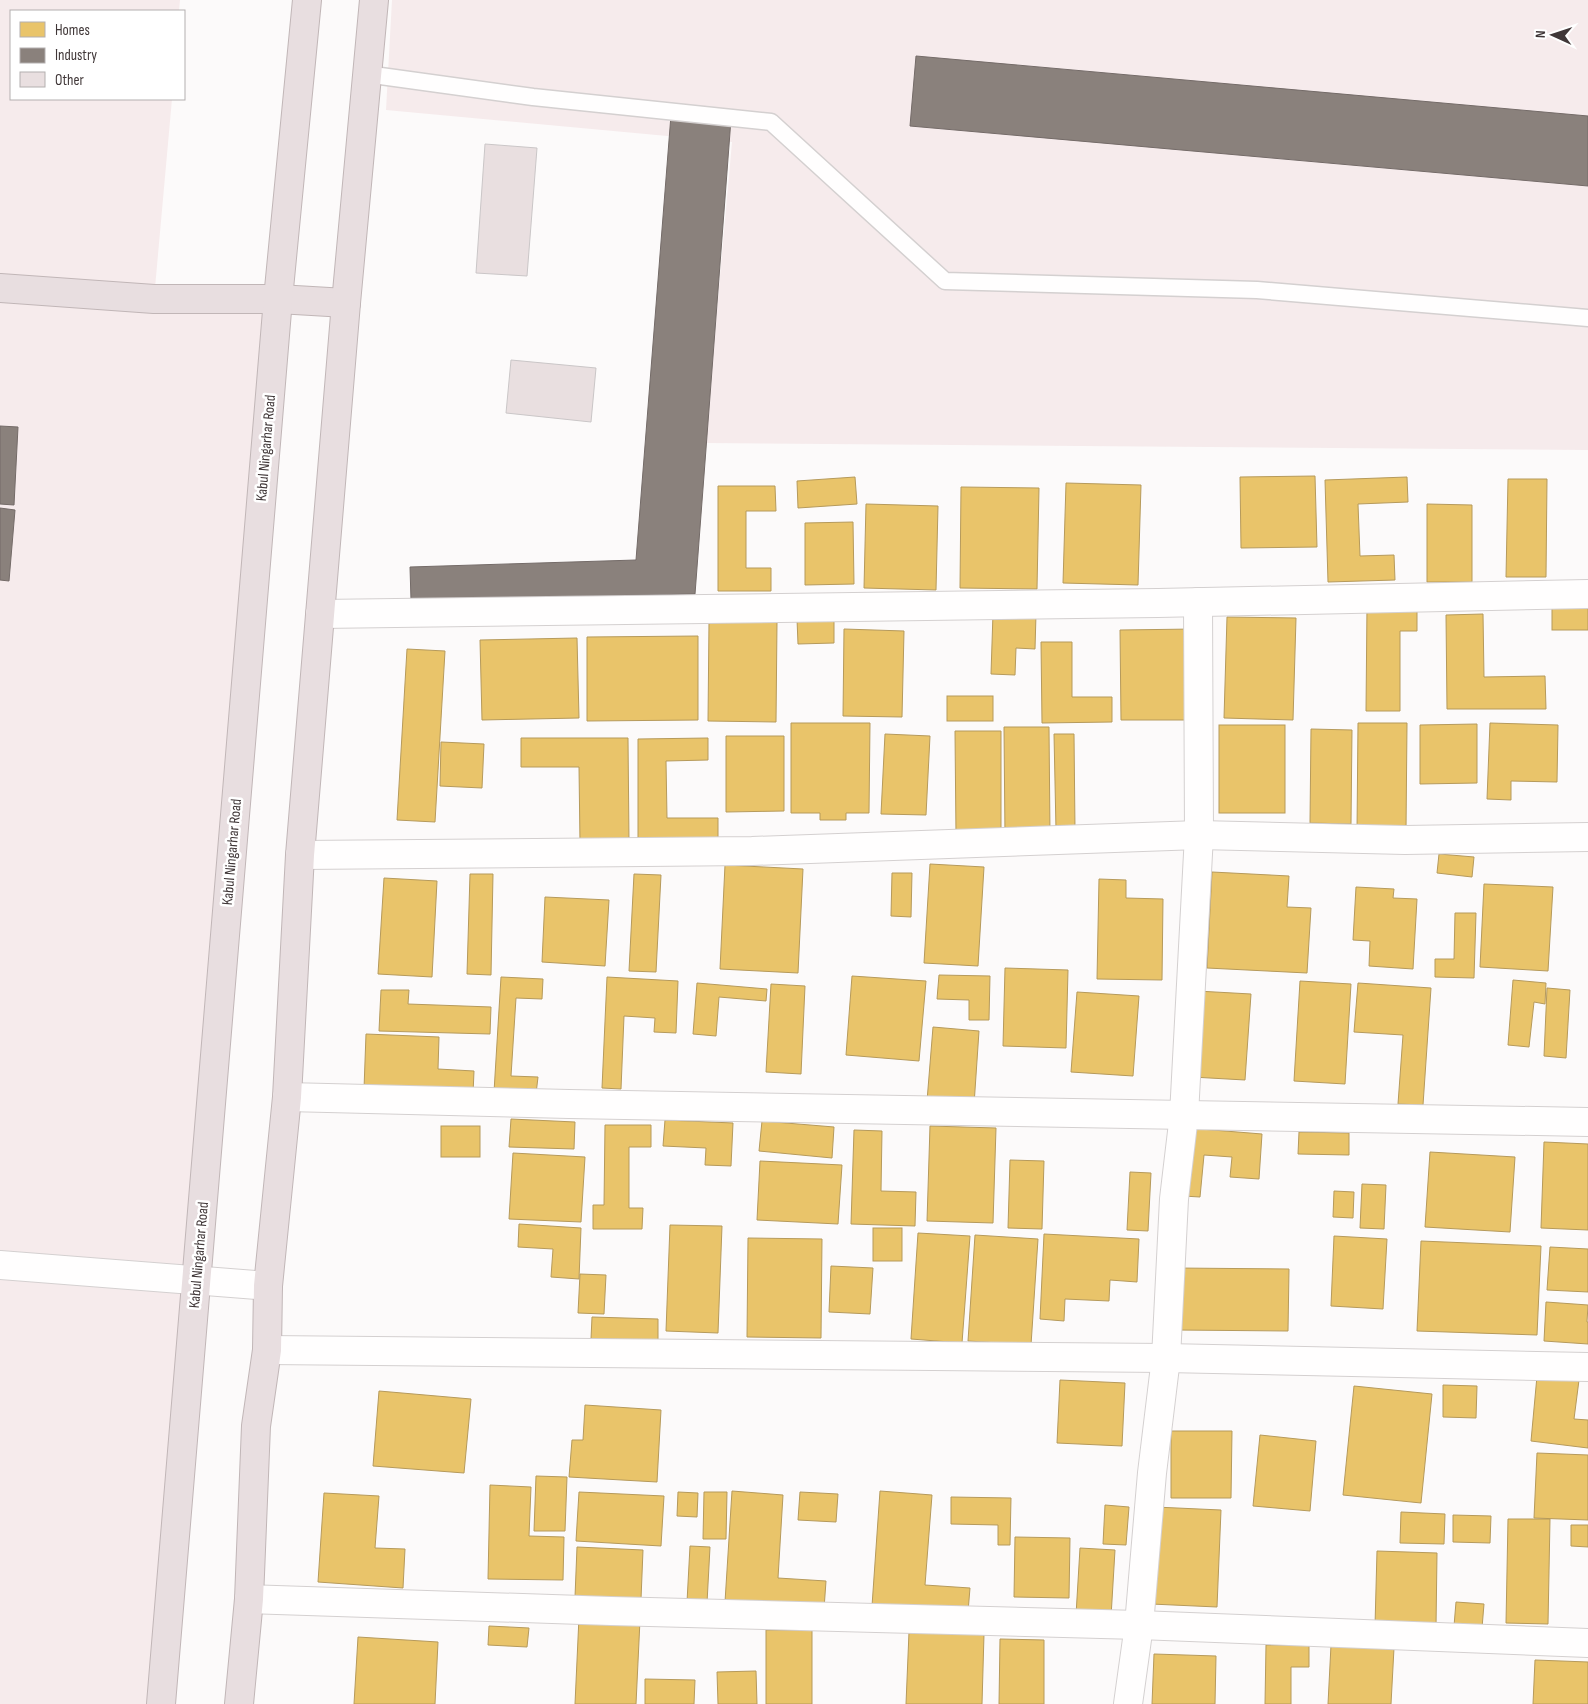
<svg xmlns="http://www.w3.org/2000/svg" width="1588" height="1704" font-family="'Sofia Sans Condensed',sans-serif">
	<rect width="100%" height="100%" fill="#fcfafa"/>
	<g fill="#f6ebec">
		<polygon points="0,0 180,0 179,11 11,11 11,99 172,99 154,299 278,299 161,1704 0,1704"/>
		<polygon points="392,0 1588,0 1588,450 705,443 732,142 386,110"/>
	</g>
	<g fill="#e9c46a" stroke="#b69a5b">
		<polygon points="1315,476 1317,547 1241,548 1240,477"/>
		<polygon points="855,477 857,504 798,508 797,481"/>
		<polygon points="1407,477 1408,502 1358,504 1360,556 1394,555 1395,580 1328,582 1325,480"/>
		<polygon points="1508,479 1547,479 1546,577 1506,577"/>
		<polygon points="1066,483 1141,485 1138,585 1063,583"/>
		<polygon points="718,486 775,486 776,511 746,511 746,568 771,568 771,591 718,591"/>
		<polygon points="961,487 1039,488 1037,589 960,588"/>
		<polygon points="866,504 938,506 936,590 864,588"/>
		<polygon points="1427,504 1472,505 1472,582 1427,582"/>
		<polygon points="853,522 854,584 805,585 805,523"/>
		<polygon points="1367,606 1417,607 1417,631 1400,631 1400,711 1366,711"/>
		<rect x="1552" y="608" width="36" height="22"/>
		<polygon points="993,613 1036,614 1035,649 1016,648 1015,675 991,674"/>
		<polygon points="1483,614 1484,677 1545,676 1546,709 1447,709 1446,615"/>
		<polygon points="1227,617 1296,618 1293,720 1224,718"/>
		<polygon points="834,618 834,643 798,644 797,619"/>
		<polygon points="709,622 777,622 776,722 708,721"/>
		<polygon points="844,629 904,631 902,717 843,716"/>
		<polygon points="1194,629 1194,720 1121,720 1120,630"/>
		<polygon points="698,636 698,720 587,721 587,637"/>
		<polygon points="577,638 579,718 482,720 480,640"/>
		<polygon points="1041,642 1072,642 1072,697 1112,697 1112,722 1042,723"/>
		<polygon points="407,649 445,651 435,822 397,820"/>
		<rect x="947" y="696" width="46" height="25"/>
		<polygon points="791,723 870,723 869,813 846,813 846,820 820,820 820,813 791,813"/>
		<polygon points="1358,723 1407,723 1406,831 1357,831"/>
		<polygon points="1490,723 1558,725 1557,782 1511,781 1511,800 1487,799"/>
		<polygon points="1477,724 1477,783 1420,784 1420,725"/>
		<rect x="1219" y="725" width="66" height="88"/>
		<polygon points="1004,727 1049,727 1050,835 1005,836"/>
		<polygon points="1311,729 1352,730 1351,824 1310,823"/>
		<polygon points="955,731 1001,731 1001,835 956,835"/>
		<polygon points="885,734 930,736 926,815 881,814"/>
		<polygon points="1054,734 1074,734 1075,830 1056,830"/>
		<polygon points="726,736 784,736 784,811 726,812"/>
		<polygon points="521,738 628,738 629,842 580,843 579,767 521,767"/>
		<polygon points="708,738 708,760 666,761 667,818 718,818 718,841 638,841 638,739"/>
		<polygon points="441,742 484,744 482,788 440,786"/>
		<polygon points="1439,854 1474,857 1472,877 1437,873"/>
		<polygon points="930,864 984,867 978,966 924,963"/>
		<polygon points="725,865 803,869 798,973 720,969"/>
		<polygon points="1212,872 1289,876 1287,907 1311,908 1307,973 1207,968"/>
		<polygon points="892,873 912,873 911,917 891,916"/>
		<polygon points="470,874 493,874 491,975 467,974"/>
		<polygon points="634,874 661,875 656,972 629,971"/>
		<polygon points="384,878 437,881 432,977 378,974"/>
		<polygon points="1099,879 1126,880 1126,898 1163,899 1162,980 1097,979"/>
		<polygon points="1484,884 1553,887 1548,971 1480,967"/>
		<polygon points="1356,887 1394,889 1393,898 1417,899 1413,969 1369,966 1370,941 1353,940"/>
		<polygon points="545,897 609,900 605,966 542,962"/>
		<polygon points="1455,913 1476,913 1474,978 1435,977 1435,959 1454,959"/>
		<polygon points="1005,968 1068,970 1066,1048 1003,1046"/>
		<polygon points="939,975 990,976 989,1020 969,1020 969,1000 937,999"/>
		<polygon points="852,976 926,981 919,1061 846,1055"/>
		<polygon points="501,977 543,979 542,999 516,998 511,1076 538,1077 536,1094 494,1092"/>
		<polygon points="607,977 678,981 676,1033 654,1032 655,1018 624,1016 621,1089 602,1088"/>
		<polygon points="1513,980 1546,983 1545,1004 1534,1002 1529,1047 1508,1045"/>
		<polygon points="1300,981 1351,984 1345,1084 1294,1081"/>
		<polygon points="697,983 767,989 766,1001 719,997 716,1036 693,1034"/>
		<polygon points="1358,983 1431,988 1423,1105 1398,1104 1403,1035 1354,1032"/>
		<polygon points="771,984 805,986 801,1074 766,1072"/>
		<polygon points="1547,988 1570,990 1566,1058 1544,1056"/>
		<polygon points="381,990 409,990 408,1004 491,1007 490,1034 379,1031"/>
		<polygon points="1197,991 1251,994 1245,1080 1192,1077"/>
		<polygon points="1077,992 1139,996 1133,1076 1071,1072"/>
		<polygon points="933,1027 979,1031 974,1105 927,1101"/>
		<polygon points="366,1034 439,1037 438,1069 474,1071 473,1094 364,1089"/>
		<polygon points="511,1119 575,1122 574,1149 509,1147"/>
		<polygon points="665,1120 733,1123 731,1166 705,1165 706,1148 663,1146"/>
		<polygon points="762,1121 834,1127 832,1158 759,1151"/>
		<polygon points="605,1125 651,1125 651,1147 629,1147 629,1208 643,1208 642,1229 593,1229 593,1205 604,1205"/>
		<rect x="441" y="1126" width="39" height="31"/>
		<polygon points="930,1126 996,1128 993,1223 927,1221"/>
		<polygon points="1188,1128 1262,1134 1259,1179 1230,1177 1232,1157 1204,1155 1200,1197 1183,1196"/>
		<polygon points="854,1130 882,1131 881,1191 916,1192 915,1226 851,1224"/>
		<polygon points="1299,1132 1349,1133 1349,1155 1298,1154"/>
		<polygon points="1544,1142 1588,1144 1588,1230 1541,1228"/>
		<polygon points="1430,1152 1515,1157 1510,1232 1425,1227"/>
		<polygon points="513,1153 585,1157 581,1222 509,1219"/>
		<polygon points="1010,1160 1044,1161 1042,1229 1008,1228"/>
		<polygon points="760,1161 842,1165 838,1224 757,1220"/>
		<polygon points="1130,1172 1151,1173 1148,1231 1127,1230"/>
		<polygon points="1362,1184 1386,1185 1384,1229 1360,1228"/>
		<polygon points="1334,1191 1354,1192 1353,1218 1333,1217"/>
		<polygon points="519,1224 581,1228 579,1279 551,1277 553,1249 518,1247"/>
		<polygon points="670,1225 722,1226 718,1333 666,1331"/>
		<rect x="873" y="1228" width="29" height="33"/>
		<polygon points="918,1233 970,1236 962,1343 911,1339"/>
		<polygon points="1044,1234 1139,1239 1137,1282 1110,1280 1109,1301 1065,1299 1064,1321 1040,1319"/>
		<polygon points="975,1235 1038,1239 1031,1345 968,1341"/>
		<polygon points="1334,1236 1387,1239 1383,1309 1331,1306"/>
		<polygon points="748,1238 822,1239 821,1338 747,1337"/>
		<polygon points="1421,1241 1541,1246 1537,1335 1417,1331"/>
		<polygon points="1550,1247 1588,1249 1588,1292 1547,1290"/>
		<polygon points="831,1266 873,1268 870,1314 829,1312"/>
		<polygon points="1176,1268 1289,1269 1288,1331 1176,1330"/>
		<polygon points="580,1274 606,1275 604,1314 578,1313"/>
		<polygon points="1546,1302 1588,1305 1587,1322 1588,1322 1588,1344 1544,1341"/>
		<polygon points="592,1317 658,1319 658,1340 591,1339"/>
		<polygon points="1537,1376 1579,1380 1574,1419 1588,1420 1588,1448 1531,1441"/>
		<polygon points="1060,1380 1125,1383 1122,1446 1057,1443"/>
		<polygon points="1443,1385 1477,1386 1476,1418 1443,1417"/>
		<polygon points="1354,1386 1432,1394 1421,1503 1343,1495"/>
		<polygon points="379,1391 471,1399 464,1473 373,1466"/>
		<polygon points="585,1405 661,1410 657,1482 569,1477 572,1440 583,1440"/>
		<polygon points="1171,1431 1232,1431 1231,1498 1171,1498"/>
		<polygon points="1260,1435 1316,1441 1310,1511 1253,1506"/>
		<polygon points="1537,1453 1588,1455 1588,1520 1534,1518"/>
		<polygon points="536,1476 567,1477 565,1531 534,1531"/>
		<polygon points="490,1485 531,1487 529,1536 564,1537 563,1580 488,1579"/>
		<polygon points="732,1491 783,1495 778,1578 826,1581 824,1609 725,1602"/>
		<polygon points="880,1491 932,1495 925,1585 970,1588 968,1612 872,1606"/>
		<polygon points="579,1492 664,1496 661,1546 576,1541"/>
		<polygon points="678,1492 698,1493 697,1517 677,1516"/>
		<polygon points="704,1492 727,1492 726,1539 703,1539"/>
		<polygon points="800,1492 838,1494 836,1522 798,1520"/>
		<polygon points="324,1493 379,1496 375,1548 405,1549 403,1588 318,1582"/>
		<polygon points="951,1497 1011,1498 1010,1545 998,1545 998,1525 951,1524"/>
		<polygon points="1105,1505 1129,1507 1126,1545 1103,1544"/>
		<polygon points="1155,1507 1221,1510 1217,1607 1151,1604"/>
		<polygon points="1401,1512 1445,1514 1444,1544 1400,1543"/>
		<polygon points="1453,1515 1491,1516 1490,1543 1453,1542"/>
		<polygon points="1508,1519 1550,1519 1548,1624 1506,1623"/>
		<polygon points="1571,1525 1588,1525 1588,1547 1571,1546"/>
		<polygon points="1015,1537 1070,1538 1069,1598 1014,1597"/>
		<polygon points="690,1546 710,1547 707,1603 687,1602"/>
		<polygon points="577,1547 643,1550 641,1599 575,1597"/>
		<polygon points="1080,1548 1115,1550 1111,1617 1076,1615"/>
		<polygon points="1377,1551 1437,1553 1436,1627 1375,1626"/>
		<polygon points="1456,1602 1484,1604 1482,1628 1454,1626"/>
		<polygon points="579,1617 640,1620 636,1704 575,1704"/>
		<polygon points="489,1626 529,1628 527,1647 488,1645"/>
		<rect x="766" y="1630" width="46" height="74"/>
		<polygon points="909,1632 984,1634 982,1704 906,1704"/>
		<polygon points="358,1637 438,1642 435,1704 354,1704"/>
		<polygon points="1000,1639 1044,1640 1044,1704 999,1704"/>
		<polygon points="1266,1645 1309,1645 1309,1667 1291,1667 1291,1704 1265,1704"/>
		<polygon points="1331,1645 1394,1648 1391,1704 1328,1704"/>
		<polygon points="1154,1654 1216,1656 1215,1704 1152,1704"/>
		<polygon points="1535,1660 1588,1662 1588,1704 1533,1704"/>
		<polygon points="756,1671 757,1704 718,1704 717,1672"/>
		<polygon points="645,1679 695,1680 694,1704 645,1704"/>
	</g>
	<g fill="#8a817c" stroke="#746b68">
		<polygon points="916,56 1588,116 1588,186 910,126"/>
		<polygon points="671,115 731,119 695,594 411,600 410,567 636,560"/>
		<polygon points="0,426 18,427 14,505 0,504"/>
		<polygon points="0,508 15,510 9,581 0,580"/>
	</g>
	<g fill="#e9dfe0" stroke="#cac6c7">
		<polygon points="485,144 537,148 527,276 476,273"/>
		<polygon points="511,360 596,368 591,422 506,413"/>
	</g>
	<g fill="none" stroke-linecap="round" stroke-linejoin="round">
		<g stroke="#d4d0d0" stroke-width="19">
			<polyline id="lane" points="366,74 533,97 771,122 945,281 1257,290 1588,318"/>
		</g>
		<g stroke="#d4d0d0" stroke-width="30">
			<g id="street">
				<polyline points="320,614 1158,603 1588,594"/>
				<polyline points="300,855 752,851 1199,835 1405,840 1588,837"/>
				<polyline points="287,1097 569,1104 1588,1122"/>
				<polyline points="0,1265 268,1286"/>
				<polyline points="267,1350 1166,1358 1588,1367"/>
				<polyline points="249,1599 611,1611 1139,1625 1588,1643"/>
				<polyline points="1128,1704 1139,1625 1152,1473 1166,1358 1174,1199 1184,1115 1199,835 1198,602"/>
			</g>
		</g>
		<g stroke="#c1b6b7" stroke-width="30">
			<g id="highway">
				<polyline points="0,288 154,299 278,299 346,303"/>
				<polyline points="161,1704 278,299 307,0"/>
				<polyline points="239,1704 249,1599 256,1426 267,1350 268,1286 287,1097 300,855 346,303 374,0"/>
			</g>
		</g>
		<use href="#lane" stroke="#fffefe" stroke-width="16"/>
		<use href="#street" stroke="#fffefe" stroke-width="28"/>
		<use href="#highway" stroke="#e8dee0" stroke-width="28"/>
	</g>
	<g text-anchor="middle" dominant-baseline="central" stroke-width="5" stroke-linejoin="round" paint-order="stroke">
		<g font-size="15" fill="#403738" stroke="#fff">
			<text transform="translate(266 448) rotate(-85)">Kabul Ningarhar Road</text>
			<text transform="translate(232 852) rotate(-85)">Kabul Ningarhar Road</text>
			<text transform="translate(199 1255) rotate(-85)">Kabul Ningarhar Road</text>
		</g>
	</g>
	<rect x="10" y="10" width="175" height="90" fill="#ffffff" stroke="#b3afaf"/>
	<rect x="20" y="22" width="25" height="15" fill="#e9c46a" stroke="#b3afaf"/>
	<text x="55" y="35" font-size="15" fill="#403738">Homes</text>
	<rect x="20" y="48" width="25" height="15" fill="#8a817c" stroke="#b3afaf"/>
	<text x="55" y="60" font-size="15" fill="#403738">Industry</text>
	<rect x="20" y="72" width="25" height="15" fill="#e9dfe0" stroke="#b3afaf"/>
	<text x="55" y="85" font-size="15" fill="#403738">Other</text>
	<g transform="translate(1553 35) rotate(273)" stroke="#ffffff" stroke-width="4" paint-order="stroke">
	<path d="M0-4L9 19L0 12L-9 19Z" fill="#403738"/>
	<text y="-8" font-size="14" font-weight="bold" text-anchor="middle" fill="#403738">N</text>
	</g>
</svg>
